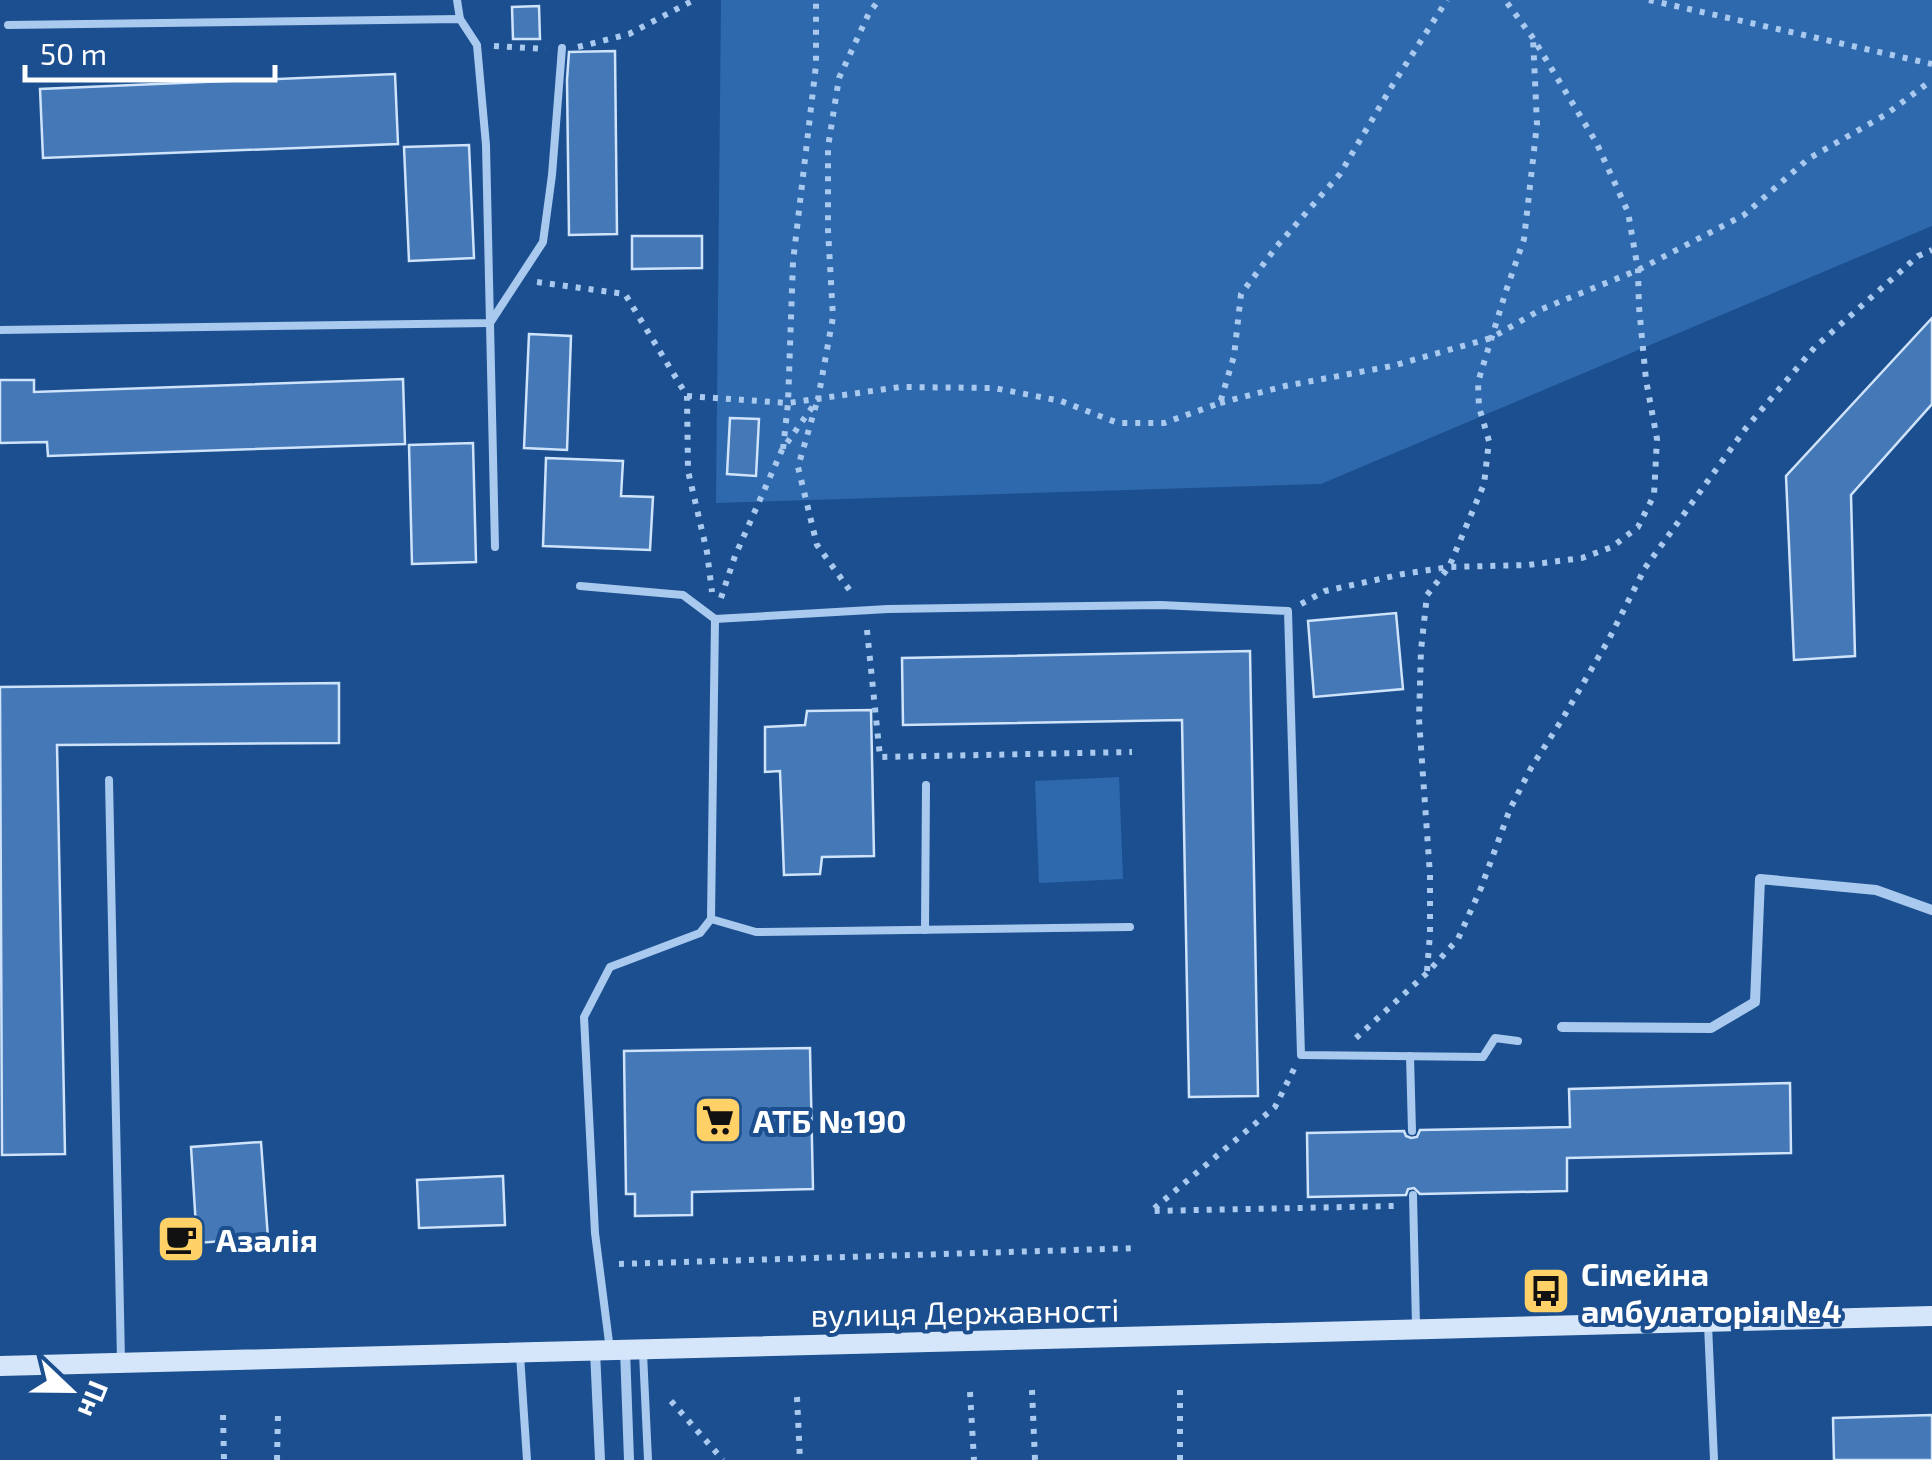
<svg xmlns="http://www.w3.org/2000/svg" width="1932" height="1460" font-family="'Exo 2',sans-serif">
	<rect width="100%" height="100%" fill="#1b4f8f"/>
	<g fill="#2e69ad">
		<polygon points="721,0 1932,0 1932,226 1321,484 716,503"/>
		<polygon points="1119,777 1123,879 1039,883 1035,781"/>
	</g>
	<g fill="#4478b7" stroke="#cfe3fa" stroke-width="2.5">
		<polygon points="539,6 540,39 513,39 512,7"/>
		<polygon points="615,51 617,234 569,235 567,80 569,52"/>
		<polygon points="395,74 398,144 43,158 40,89"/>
		<polygon points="469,145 474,258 409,261 404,147"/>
		<polygon points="632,236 702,236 702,268 632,269"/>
		<polygon points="1932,318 1932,404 1851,495 1855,656 1794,660 1786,476"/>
		<polygon points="529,334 571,336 567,450 524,448"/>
		<polygon points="403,379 405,444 48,456 47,442 0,443 0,380 34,380 34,392"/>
		<polygon points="730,418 759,419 756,476 727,474"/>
		<polygon points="473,443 476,562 412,564 409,445"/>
		<polygon points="546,458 623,461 621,496 653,497 650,550 543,546"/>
		<polygon points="1396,613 1403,689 1314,697 1308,621"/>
		<polygon points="1250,651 1258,1096 1189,1097 1182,720 903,725 902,658"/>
		<polygon points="339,683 339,743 57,745 65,1154 2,1155 0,687"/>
		<polygon points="871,710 874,856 822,857 820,874 784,875 780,771 765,772 765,727 805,725 807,711"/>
		<polygon points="810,1048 813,1189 692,1192 692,1215 635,1216 635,1194 626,1194 624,1051"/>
		<polygon points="1790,1083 1791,1153 1567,1158 1567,1191 1420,1194 1414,1188 1408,1189 1406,1195 1308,1197 1307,1133 1404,1131 1406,1136 1411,1138 1417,1137 1420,1130 1570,1127 1569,1089"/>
		<polygon points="261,1142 268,1238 197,1243 191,1147"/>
		<polygon points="503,1176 505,1225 419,1228 417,1180"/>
		<polygon points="1932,1415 1932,1460 1834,1460 1833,1418"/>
	</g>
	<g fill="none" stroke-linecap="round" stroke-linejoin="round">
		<g stroke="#a9c9ee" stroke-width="6" stroke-dasharray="5 8" stroke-linecap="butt">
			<polyline points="1649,0 1932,64"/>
			<polyline points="494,46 546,49"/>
			<polyline points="578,47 629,34 694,0"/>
			<polyline points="537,282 625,294 687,396 688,471 707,552 712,592"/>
			<polyline points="687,396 788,403 900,387 994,388 1061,401 1118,423 1164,423 1220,403 1234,356 1241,294 1277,246 1340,174 1392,86 1447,0"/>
			<polyline points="1220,403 1285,386 1392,366 1491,338 1542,309 1638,270 1744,215 1808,159 1885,115 1932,80"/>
			<polyline points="816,405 798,467 817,545 851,592"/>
			<polyline points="783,449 788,403 793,262 816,65 816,0"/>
			<polyline points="721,598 735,556 782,450 818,399 833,317 828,230 828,147 839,78 869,13 879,0"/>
			<polyline points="1301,604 1325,591 1403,574 1449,567 1528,565 1582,558 1612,547 1638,527 1654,495 1657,439 1646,380 1639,307 1638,270 1628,212 1596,142 1533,38 1505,0"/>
			<polyline points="867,630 880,757 1132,752"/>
			<polyline points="1427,971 1430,934 1430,875 1419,719 1421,650 1427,595 1449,567 1484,484 1489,441 1479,407 1478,382 1506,291 1524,239 1537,124 1533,38"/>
			<polyline points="1356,1038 1427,973 1458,939 1481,888 1510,809 1531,768 1563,718 1609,639 1645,568 1702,489 1746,428 1815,347 1918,256 1932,250"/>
			<polyline points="1294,1069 1275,1107 1151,1211 1394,1206"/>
			<polyline points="619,1264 1138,1248"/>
			<polyline points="1032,1390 1035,1460"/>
			<polyline points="970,1392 974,1460"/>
			<polyline points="797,1397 800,1460"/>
			<polyline points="671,1401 723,1460"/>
			<polyline points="223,1415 224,1460"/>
			<polyline points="277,1460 278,1413"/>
			<polyline points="1180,1460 1180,1386"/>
		</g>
		<g stroke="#a9c9ee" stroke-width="8">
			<polyline points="457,0 460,19"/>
			<polyline points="8,25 460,19 477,45 486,145 495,547"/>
			<polyline points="0,330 490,323 543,242 552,175 562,48"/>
			<polyline points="580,586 683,595 715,619 888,609 1161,605 1288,611 1301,1055 1483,1057 1495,1038 1518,1041"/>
			<polyline points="109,780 121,1361"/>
			<polyline points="711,919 756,932 1130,927"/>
			<polyline points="925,930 926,785"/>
			<polyline points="1410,1056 1412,1131"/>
			<polyline points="1413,1195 1416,1325"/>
			<polyline points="1708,1325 1714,1460"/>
			<polyline points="610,1350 595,1233 584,1017 610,967 700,933 711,919 715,619"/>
			<polyline points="643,1353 648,1460"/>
			<polyline points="520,1355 527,1460"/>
		</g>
		<g stroke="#a9c9ee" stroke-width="10">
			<polyline points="1562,1027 1711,1028 1755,1002 1760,879 1876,890 1932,910"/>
			<polyline points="625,1350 629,1460"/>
			<polyline points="595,1351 600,1460"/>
		</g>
		<polyline stroke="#d6e6fa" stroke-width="20" points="0,1366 1932,1316"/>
	</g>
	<defs>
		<g id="supermarket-square" transform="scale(2.5)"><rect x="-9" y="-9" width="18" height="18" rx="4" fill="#ffd166" stroke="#1b4f8f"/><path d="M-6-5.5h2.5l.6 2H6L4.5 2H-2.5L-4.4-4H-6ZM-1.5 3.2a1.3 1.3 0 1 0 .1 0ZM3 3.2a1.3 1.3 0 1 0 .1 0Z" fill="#111"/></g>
		<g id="cafe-square" transform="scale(2.5)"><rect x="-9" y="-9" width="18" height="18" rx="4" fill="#ffd166" stroke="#1b4f8f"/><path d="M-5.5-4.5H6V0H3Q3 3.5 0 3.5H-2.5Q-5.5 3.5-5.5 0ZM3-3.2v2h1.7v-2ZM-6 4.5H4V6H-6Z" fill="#111"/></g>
		<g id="bus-square" transform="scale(2.5)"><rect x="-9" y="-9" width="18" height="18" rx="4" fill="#ffd166" stroke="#1b4f8f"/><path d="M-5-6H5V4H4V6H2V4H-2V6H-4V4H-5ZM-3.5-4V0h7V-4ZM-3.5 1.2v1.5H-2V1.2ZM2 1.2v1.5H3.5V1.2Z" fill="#111"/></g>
	</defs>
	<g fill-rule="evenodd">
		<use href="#supermarket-square" x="718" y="1120"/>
		<use href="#cafe-square" x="181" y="1239"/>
		<use href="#bus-square" x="1546" y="1291"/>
	</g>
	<g text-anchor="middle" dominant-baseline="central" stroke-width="8" stroke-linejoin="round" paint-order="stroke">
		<g font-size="32" font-weight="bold" fill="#fff" stroke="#1b4f8f" text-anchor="start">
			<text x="753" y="1120">АТБ №190</text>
			<text x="216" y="1239">Азалія</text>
			<text x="1581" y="1273">Сімейна<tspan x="1581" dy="37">амбулаторія №4</tspan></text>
		</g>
		<g font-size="32" fill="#fff" stroke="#1b4f8f">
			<text transform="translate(965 1311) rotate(-1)">вулиця Державності</text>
		</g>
	</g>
	<g transform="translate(70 1390) rotate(112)" stroke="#1b4f8f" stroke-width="8" paint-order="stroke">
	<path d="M0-8L18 38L0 25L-18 38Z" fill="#ffffff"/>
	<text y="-15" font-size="28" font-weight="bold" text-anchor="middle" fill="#ffffff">Пн</text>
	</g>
	<path d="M25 65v15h250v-15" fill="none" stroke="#ffffff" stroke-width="5"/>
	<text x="40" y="65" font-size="30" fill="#ffffff" stroke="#1b4f8f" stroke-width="8" paint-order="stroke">50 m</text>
</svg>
